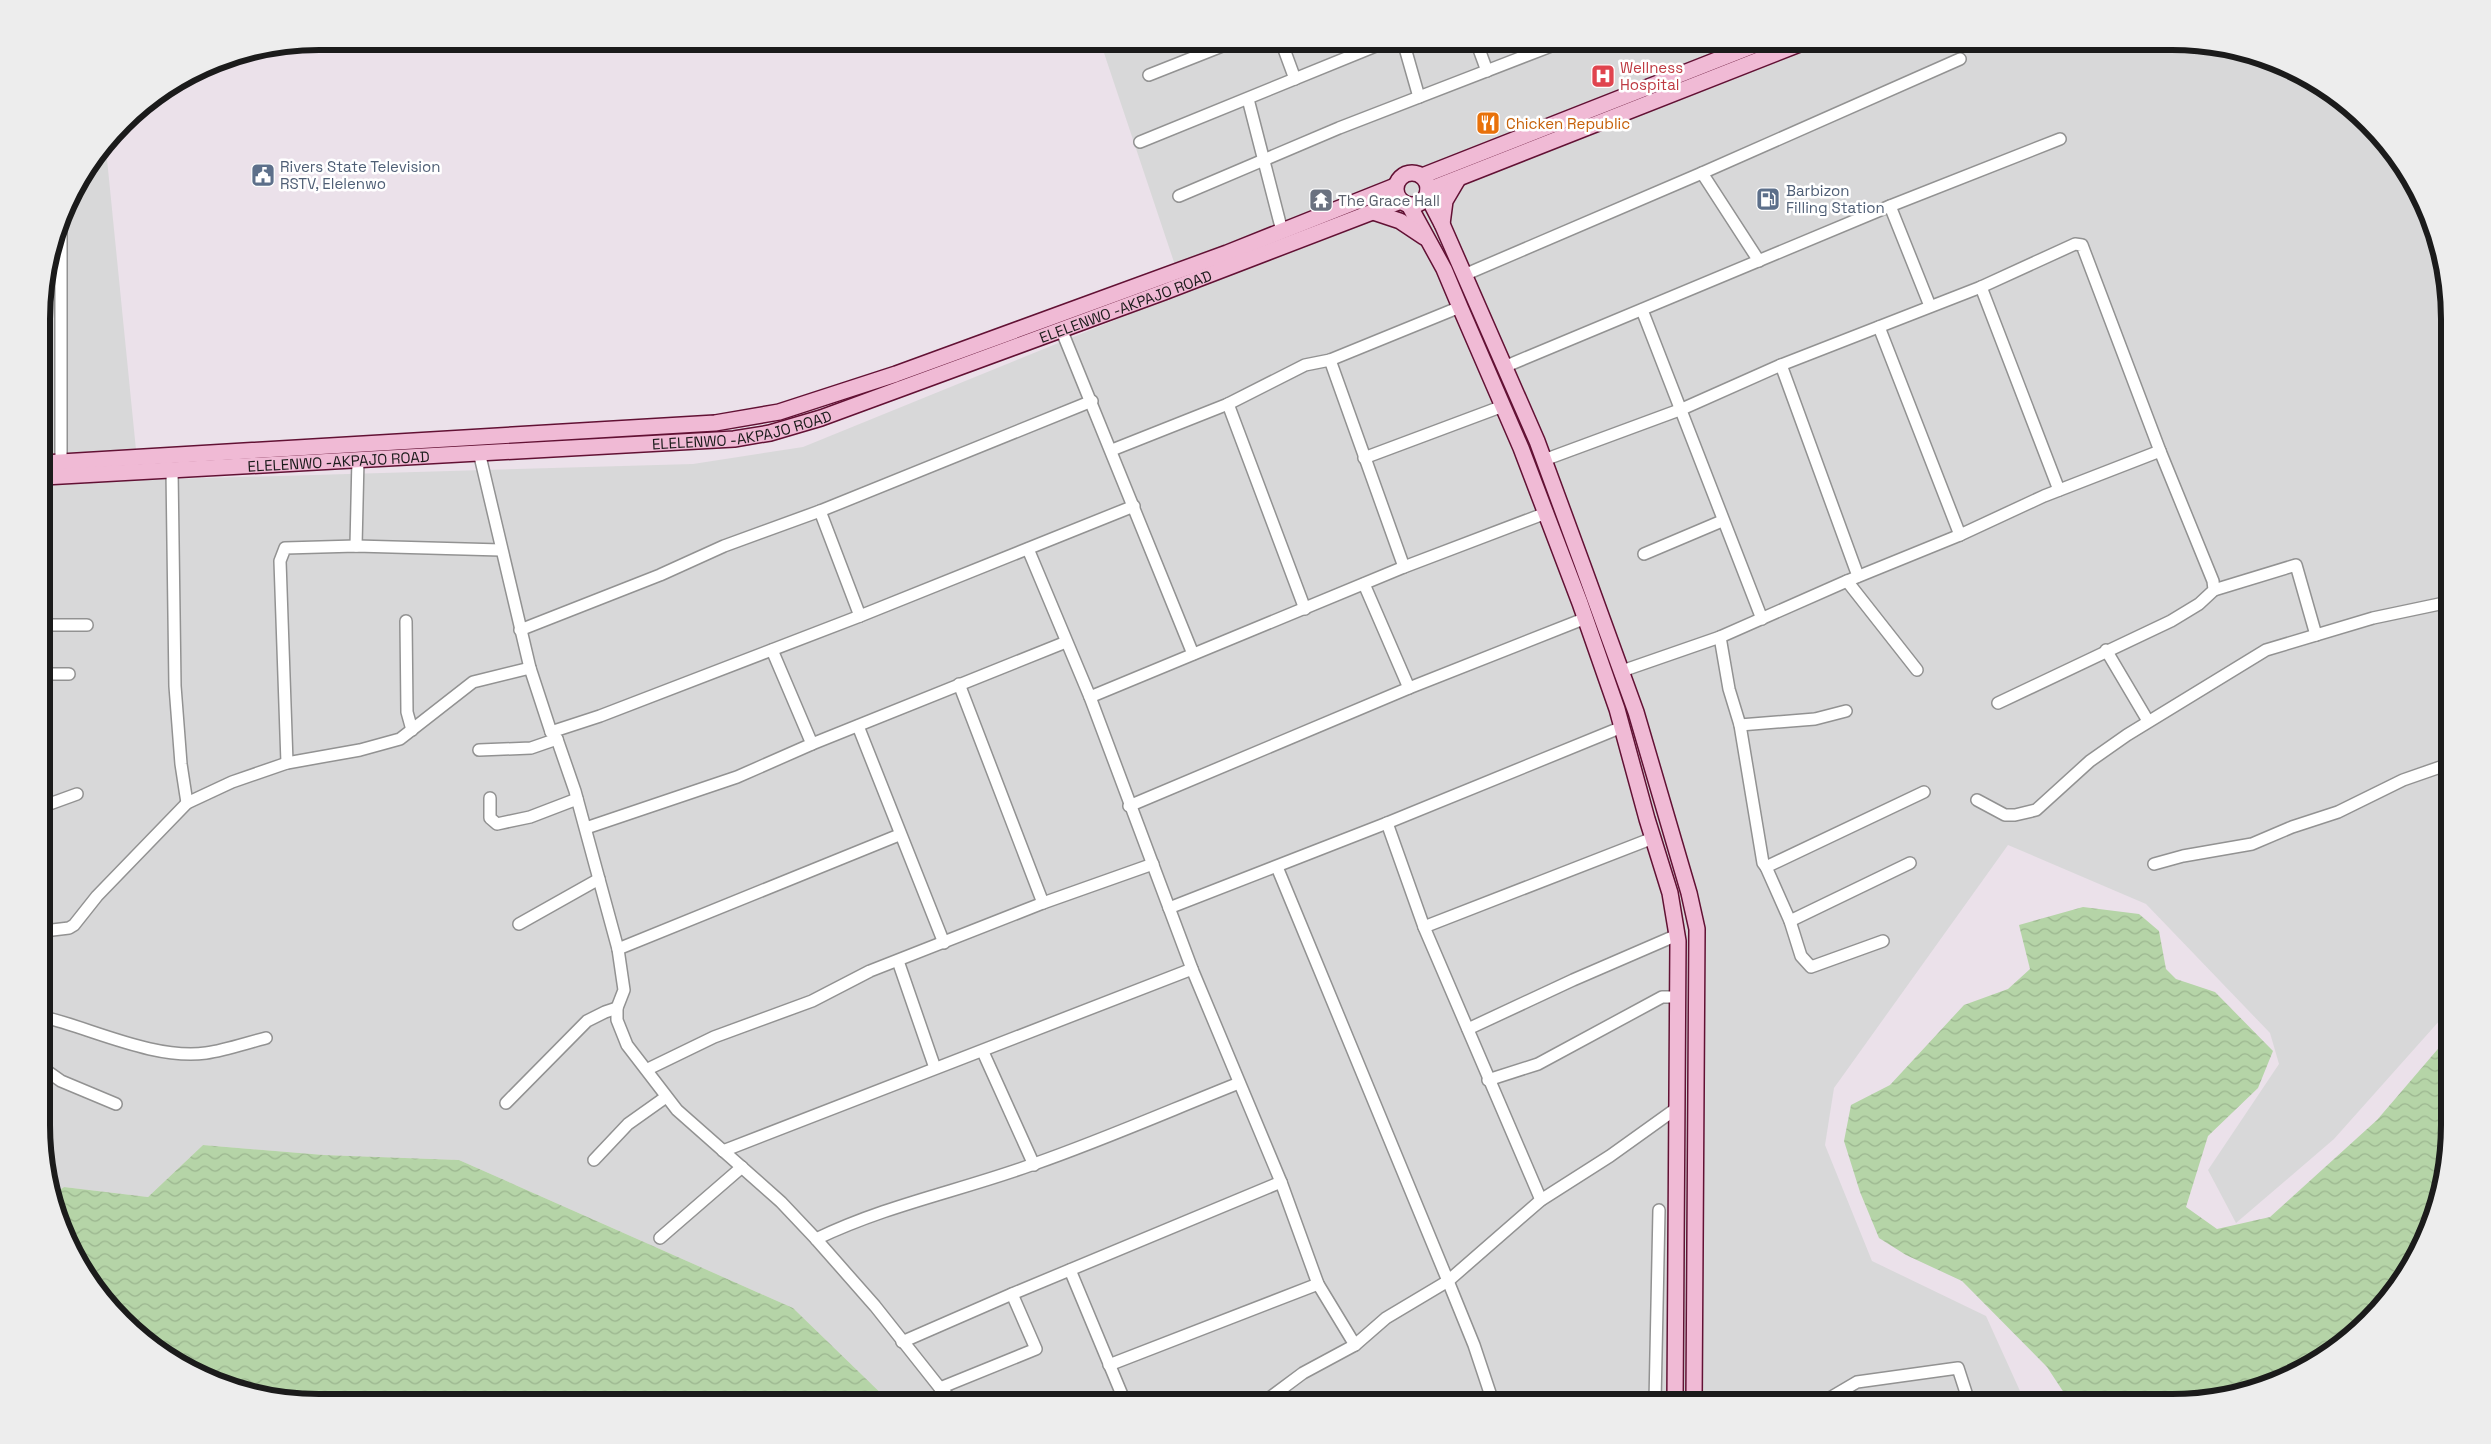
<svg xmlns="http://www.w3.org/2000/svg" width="2491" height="1444" font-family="'Space Grotesk',sans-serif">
	<defs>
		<pattern id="water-waves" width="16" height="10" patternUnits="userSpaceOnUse" patternTransform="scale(1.25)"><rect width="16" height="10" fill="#b5d4a7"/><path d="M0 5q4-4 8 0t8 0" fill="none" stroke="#9bb58f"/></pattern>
	</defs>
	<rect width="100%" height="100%" fill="#ebe1ea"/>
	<polygon fill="#d8d8d9" points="1100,41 2172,41 2244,51 2311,79 2368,122 2403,165 2435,230 2449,300 2449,1010 2334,1139 2236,1223 2208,1170 2279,1064 2270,1033 2146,904 2008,845 1834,1088 1825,1145 1872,1261 1986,1316 2025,1402 891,1403 793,1308 459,1160 324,1155 203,1145 148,1197 64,1187 52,1196 44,1161 44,283 70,196 106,149 139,480 693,464 803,447 1184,292"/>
	<g fill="url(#water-waves)">
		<polygon points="2083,907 2139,914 2159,931 2166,969 2176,979 2215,992 2273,1051 2258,1088 2208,1136 2186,1207 2217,1229 2270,1217 2377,1120 2449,1036 2449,1143 2435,1214 2412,1264 2368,1322 2311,1365 2261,1388 2190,1402 2070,1402 2047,1367 1962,1281 1906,1255 1879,1238 1860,1192 1844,1141 1851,1105 1890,1085 1964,1005 2008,989 2030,969 2019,925"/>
		<polygon points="203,1145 324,1155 459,1160 793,1308 891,1403 319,1403 247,1393 180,1365 123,1322 88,1279 56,1215 52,1196 64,1187 148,1197"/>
	</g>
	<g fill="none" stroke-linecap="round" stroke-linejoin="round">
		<g stroke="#929292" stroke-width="14">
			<g id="street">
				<polyline points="1281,41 1295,79"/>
				<polyline points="1403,41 1419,97"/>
				<polyline points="1476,41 1487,71"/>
				<polyline points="1718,41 1725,57"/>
				<polyline points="1149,75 1235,41"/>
				<polyline points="1248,99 1282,231"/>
				<polyline points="1140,142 1388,41"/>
				<polyline points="1702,173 1759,261"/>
				<polyline points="1179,196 1339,128 1564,41"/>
				<polyline points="1890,206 1930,306"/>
				<polyline points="61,225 61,462"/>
				<polyline points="1464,275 1702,173 1960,59"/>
				<polyline points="1981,287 2059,490"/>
				<polyline points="1642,310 1762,619"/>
				<polyline points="1879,327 1960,535"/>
				<polyline points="1061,329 1193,654"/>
				<polyline points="1330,360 1404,567"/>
				<polyline points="1781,365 1858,576"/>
				<polyline points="1504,367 1890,206 2060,139"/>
				<polyline points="1228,404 1305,609"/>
				<polyline points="1112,450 1228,404 1305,365 1330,360 1460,307"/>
				<polyline points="479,452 530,668 551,732 557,739 575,791 618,949 624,990 617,1008 617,1020 627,1045 677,1110 781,1202 816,1239 875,1306 940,1388 955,1403"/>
				<polyline points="1364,458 1503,406"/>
				<polyline points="1544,460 1682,409 1781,365 1981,287 2075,244 2082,245 2160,451 2213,581 2214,590 2199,604 2171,621 1998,703"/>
				<polyline points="172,470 175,686 181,764 187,803"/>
				<polyline points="820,511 860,616"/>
				<polyline points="356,546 358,459"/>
				<polyline points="1028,549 1090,697 1192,969 1281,1182 1318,1284 1355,1345"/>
				<polyline points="1644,554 1722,521"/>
				<polyline points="1847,581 1917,670"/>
				<polyline points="1364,584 1409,688"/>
				<polyline points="2214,590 2296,565 2316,635"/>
				<polyline points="406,621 407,712 412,730"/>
				<polyline points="44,625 87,625"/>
				<polyline points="520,630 660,575 724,546 820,511 1092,401"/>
				<polyline points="1720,637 1729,689 1740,725 1763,863 1766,867 1924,792"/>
				<polyline points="772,650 812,744"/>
				<polyline points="2106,650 2148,721"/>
				<polyline points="1622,671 1720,637 1847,581 1960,535 2044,496 2160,451"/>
				<polyline points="44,674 69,674"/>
				<polyline points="959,684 1043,903"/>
				<polyline points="1090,697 1404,567 1546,513"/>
				<polyline points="1740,725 1815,719 1846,711"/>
				<polyline points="858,726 944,943"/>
				<polyline points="551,732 600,716 860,616 1134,506"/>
				<polyline points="479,750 531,748 557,739"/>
				<polyline points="287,763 280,561 285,548 356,546 501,550"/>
				<polyline points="490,798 490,818 497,824 530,817 577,799"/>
				<polyline points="1977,800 2005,815 2015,815 2036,810 2090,761 2127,735 2266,650 2373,618 2449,602"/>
				<polyline points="44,806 77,794"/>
				<polyline points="1129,806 1409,688 1586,618"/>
				<polyline points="1387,823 1424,927 1541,1200"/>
				<polyline points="586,828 737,777 812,744 1066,642"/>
				<polyline points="2154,864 2183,856 2252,844 2292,827 2338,812 2403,780 2449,764"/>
				<polyline points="1277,867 1448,1281 1474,1345 1493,1402"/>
				<polyline points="1766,867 1790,921 1801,956 1811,967 1883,941"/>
				<polyline points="1169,908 1387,823 1622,727"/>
				<polyline points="1790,921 1910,863"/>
				<polyline points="519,924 599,879"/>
				<polyline points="1424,927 1653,838"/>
				<polyline points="44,931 69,928 74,925 97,896 187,803 232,782 287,763 360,750 400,739 473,682 530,668"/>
				<polyline points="618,949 899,835"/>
				<polyline points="898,961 935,1068"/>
				<path d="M44 1017C93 1029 155 1060 206 1053 226 1050 246 1043 266 1038"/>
				<polyline points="1468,1029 1573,980 1677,935"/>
				<polyline points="983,1052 1034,1165"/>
				<polyline points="44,1069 61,1081 116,1104"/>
				<polyline points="648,1069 714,1037 812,1001 870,971 1043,903 1153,864"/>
				<polyline points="1488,1080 1538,1064 1662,997 1677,997"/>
				<polyline points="506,1103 587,1021 605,1012 617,1008"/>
				<polyline points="723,1151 1192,969"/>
				<polyline points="594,1160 628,1124 666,1097"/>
				<polyline points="660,1238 742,1167"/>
				<path d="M816 1239C889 1204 960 1191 1034 1164 1103 1140 1171 1110 1239 1083"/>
				<polyline points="1070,1270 1125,1402"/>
				<polyline points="902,1342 1012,1294 1281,1182"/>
				<polyline points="1109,1365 1318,1284"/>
				<polyline points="940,1388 1036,1349 1012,1294"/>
				<polyline points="1264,1402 1303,1373 1355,1345 1386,1318 1448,1281 1541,1200 1610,1156 1677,1108"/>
				<polyline points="1655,1402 1659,1210"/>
				<polyline points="1823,1402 1857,1382 1958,1368 1969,1402"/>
			</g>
		</g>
		<g stroke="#621134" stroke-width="18">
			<g id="secondary">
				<circle cx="1412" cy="189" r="16"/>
				<polyline points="1422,176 1765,41"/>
				<polyline points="1428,190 1807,41"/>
				<polyline points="1427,195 1442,224 1537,441 1583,566 1636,712 1689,893 1697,929 1694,1402"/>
				<polyline points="1409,205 1444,269 1460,307 1521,448 1580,603 1617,709 1647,819 1670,893 1678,941 1675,1402"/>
				<polyline points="1373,212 1400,221 1424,237"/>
				<polyline points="1442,224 1445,201 1458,179"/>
				<polyline points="44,463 715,423 779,412 896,374 1227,253 1395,186"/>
				<path id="s1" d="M44 477 734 439 770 433 821 418 1164 292 1401 201"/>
			</g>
		</g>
		<use href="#street" stroke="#fff" stroke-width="11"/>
		<use href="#secondary" stroke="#f0bad5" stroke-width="15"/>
	</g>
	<defs>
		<g id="hospital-square" transform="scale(1.25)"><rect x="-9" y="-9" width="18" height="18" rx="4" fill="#e0444e" stroke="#fff"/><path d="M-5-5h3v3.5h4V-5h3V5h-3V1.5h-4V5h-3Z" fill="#fff"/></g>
		<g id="restaurant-square" transform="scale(1.25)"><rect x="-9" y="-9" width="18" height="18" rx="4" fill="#e8710a" stroke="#fff"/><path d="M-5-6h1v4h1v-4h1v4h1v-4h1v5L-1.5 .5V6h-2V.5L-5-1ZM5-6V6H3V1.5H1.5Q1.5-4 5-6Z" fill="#fff"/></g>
		<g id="civic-square" transform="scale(1.25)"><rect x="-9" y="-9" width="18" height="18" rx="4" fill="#5c6f8a" stroke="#fff"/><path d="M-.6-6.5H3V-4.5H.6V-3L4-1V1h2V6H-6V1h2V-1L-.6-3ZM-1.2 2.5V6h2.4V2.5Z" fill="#fff"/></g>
		<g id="fuel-square" transform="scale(1.25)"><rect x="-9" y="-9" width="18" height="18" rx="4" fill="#5c6f8a" stroke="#fff"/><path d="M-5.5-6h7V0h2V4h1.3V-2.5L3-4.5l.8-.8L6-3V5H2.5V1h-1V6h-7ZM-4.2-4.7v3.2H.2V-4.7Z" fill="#fff"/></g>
		<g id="temple-square" transform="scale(1.25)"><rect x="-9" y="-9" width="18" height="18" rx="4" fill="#6b7280" stroke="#fff"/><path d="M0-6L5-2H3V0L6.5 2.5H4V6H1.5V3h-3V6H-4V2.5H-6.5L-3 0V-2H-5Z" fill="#fff"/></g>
	</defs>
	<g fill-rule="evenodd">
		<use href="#hospital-square" x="1603" y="76"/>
		<use href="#restaurant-square" x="1488" y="123"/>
		<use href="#civic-square" x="263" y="175"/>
		<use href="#fuel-square" x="1768" y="199"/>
		<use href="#temple-square" x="1321" y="200"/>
	</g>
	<g text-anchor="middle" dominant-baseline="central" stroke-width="5" stroke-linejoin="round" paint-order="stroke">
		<g font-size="15" fill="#be3a42" stroke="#fff" text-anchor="start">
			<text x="1620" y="67">Wellness<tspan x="1620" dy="17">Hospital</tspan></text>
		</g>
		<g font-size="15" fill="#c56008" stroke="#fff" text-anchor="start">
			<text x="1506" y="123">Chicken Republic</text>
		</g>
		<g font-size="15" fill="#4e5e75" stroke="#fff" text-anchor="start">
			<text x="280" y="166">Rivers State Television<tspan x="280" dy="17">RSTV, Elelenwo</tspan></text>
			<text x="1786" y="190">Barbizon<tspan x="1786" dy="17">Filling Station</tspan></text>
		</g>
		<g font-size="15" fill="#5b616d" stroke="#fff" text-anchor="start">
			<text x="1338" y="200">The Grace Hall</text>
		</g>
		<g font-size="15" fill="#1b1b1b" stroke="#fff">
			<text stroke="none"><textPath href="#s1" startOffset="1105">ELELENWO -AKPAJO ROAD</textPath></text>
			<text stroke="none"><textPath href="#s1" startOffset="700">ELELENWO -AKPAJO ROAD</textPath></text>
			<text stroke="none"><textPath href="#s1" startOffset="295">ELELENWO -AKPAJO ROAD</textPath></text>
		</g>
	</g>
	<path d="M0 0H2491V1444H0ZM319 50H2172A269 269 0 0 1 2441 319V1125A269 269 0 0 1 2172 1394H319A269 269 0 0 1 50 1125V319A269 269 0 0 1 319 50Z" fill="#ededed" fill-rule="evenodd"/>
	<path fill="none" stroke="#1b1b1b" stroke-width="6" d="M319 50H2172A269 269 0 0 1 2441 319V1125A269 269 0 0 1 2172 1394H319A269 269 0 0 1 50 1125V319A269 269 0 0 1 319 50Z"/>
</svg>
